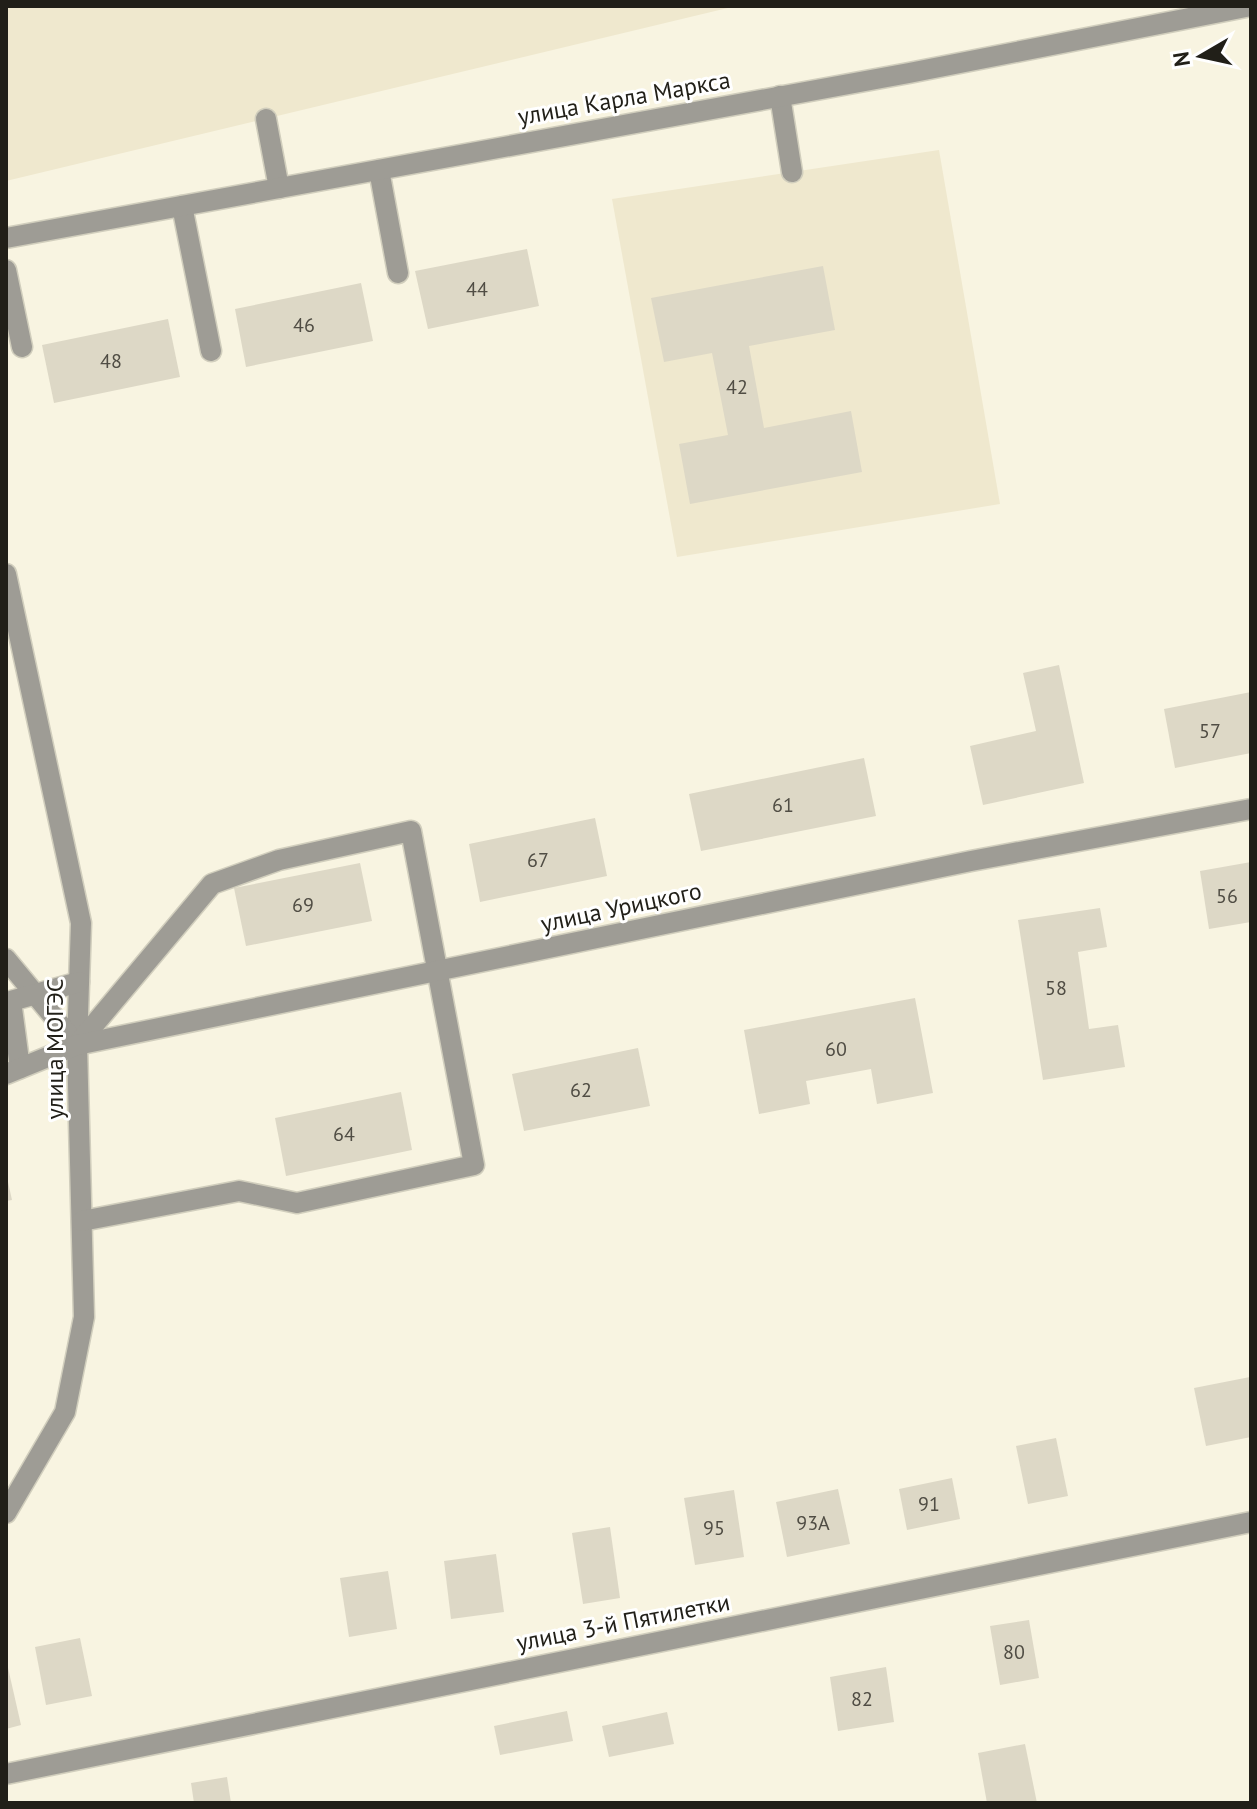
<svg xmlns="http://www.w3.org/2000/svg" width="1257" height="1809" font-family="'PT Sans',sans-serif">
	<rect width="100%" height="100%" fill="#f8f4e1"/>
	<g fill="#efe8ce">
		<polygon points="6,6 736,6 6,181"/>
		<polygon points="939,150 1000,504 677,557 612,199"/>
	</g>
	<g fill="#ddd8c6">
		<polygon points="527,249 539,306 428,329 415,271"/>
		<polygon points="823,266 835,330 749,346 764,428 851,411 862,472 690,504 679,444 728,435 712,353 664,362 651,298"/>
		<polygon points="361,283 373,341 246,367 235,309"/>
		<polygon points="168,319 180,377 54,403 42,345"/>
		<polygon points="1059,665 1084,783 983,805 970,746 1036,731 1023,673"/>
		<polygon points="1251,692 1251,753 1175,768 1164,709"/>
		<polygon points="864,758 876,816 701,851 689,794"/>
		<polygon points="595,818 607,876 480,902 469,844"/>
		<polygon points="1251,862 1251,922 1209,929 1200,871"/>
		<polygon points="360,863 372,921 246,946 234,888"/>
		<polygon points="1100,908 1107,947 1078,952 1089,1029 1118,1025 1125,1067 1043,1080 1018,920"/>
		<polygon points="915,998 933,1093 877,1104 871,1069 806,1081 810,1104 759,1114 744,1030"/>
		<polygon points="638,1048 650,1106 524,1131 512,1074"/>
		<polygon points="401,1092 412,1150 286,1176 275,1118"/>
		<polygon points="6,1173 12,1200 6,1201"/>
		<polygon points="1250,1377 1251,1437 1206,1446 1194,1388"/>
		<polygon points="1056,1438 1068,1496 1028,1504 1016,1446"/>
		<polygon points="952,1478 960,1519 907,1530 899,1489"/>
		<polygon points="838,1489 850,1544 787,1557 776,1502"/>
		<polygon points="734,1490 744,1557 695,1565 684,1498"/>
		<polygon points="610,1527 620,1598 583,1604 572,1533"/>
		<polygon points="496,1554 504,1612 451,1619 444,1561"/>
		<polygon points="388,1571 397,1629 349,1637 340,1578"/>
		<polygon points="1029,1620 1039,1678 1000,1685 990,1626"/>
		<polygon points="80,1638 92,1696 46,1705 35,1647"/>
		<polygon points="6,1659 21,1725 6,1729"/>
		<polygon points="886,1667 894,1722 838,1731 830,1677"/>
		<polygon points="567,1711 573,1741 500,1755 494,1726"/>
		<polygon points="667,1712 674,1744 609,1757 602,1726"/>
		<polygon points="1025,1744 1037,1803 987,1803 978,1753"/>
		<polygon points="227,1777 231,1803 194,1803 191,1783"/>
	</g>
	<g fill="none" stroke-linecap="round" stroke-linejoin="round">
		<g stroke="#d1cebd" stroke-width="23">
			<g id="minor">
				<polyline points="780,96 792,172"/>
				<polyline points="266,119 279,188"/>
				<polyline points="379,170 398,273"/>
				<polyline points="182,206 211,351"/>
				<polyline points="6,238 909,73 1251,6"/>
				<polyline points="6,270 22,347"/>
				<polyline points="6,574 81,923 77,1045 84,1317 65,1412 6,1513"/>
				<polyline points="6,959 77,1045"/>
				<polyline points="77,1045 212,884 279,860 411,831 474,1165 297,1203 239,1191 82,1221"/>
				<polyline points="20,1068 11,1001 79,982"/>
				<polyline points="6,1074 77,1045 971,861 1251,809"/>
				<polyline points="6,1774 1251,1522"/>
			</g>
		</g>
		<use href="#minor" stroke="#9e9c95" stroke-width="20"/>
	</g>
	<g text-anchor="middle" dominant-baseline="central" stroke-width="6" stroke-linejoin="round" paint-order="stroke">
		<g font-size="20" fill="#504d44">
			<text x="477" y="289">44</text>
			<text x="304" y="325">46</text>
			<text x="111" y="361">48</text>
			<text x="737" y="387">42</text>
			<text x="1210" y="731">57</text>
			<text x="783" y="805">61</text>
			<text x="538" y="860">67</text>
			<text x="1227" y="896">56</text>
			<text x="303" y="905">69</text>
			<text x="1056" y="988">58</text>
			<text x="836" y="1049">60</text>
			<text x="581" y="1090">62</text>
			<text x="344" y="1134">64</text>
			<text x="929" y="1504">91</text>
			<text x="813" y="1523">93А</text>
			<text x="714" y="1528">95</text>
			<text x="1014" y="1652">80</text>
			<text x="862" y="1699">82</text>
		</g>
		<g font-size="24" fill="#211f18" stroke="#fff">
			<text transform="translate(624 98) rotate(-10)">улица Карла Маркса</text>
			<text transform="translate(621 907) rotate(-12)">улица Урицкого</text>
			<text transform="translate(54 1049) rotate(-90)">улица МОГЭС</text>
			<text transform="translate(623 1622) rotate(-11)">улица 3-й Пятилетки</text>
		</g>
	</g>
	<rect width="1257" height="1809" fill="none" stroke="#211f18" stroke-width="16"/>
	<g transform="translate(1201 56) rotate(261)" stroke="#ffffff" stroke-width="6" paint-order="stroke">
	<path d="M0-6L14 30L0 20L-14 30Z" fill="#211f18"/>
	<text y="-12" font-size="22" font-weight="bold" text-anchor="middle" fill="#211f18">N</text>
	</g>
</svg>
